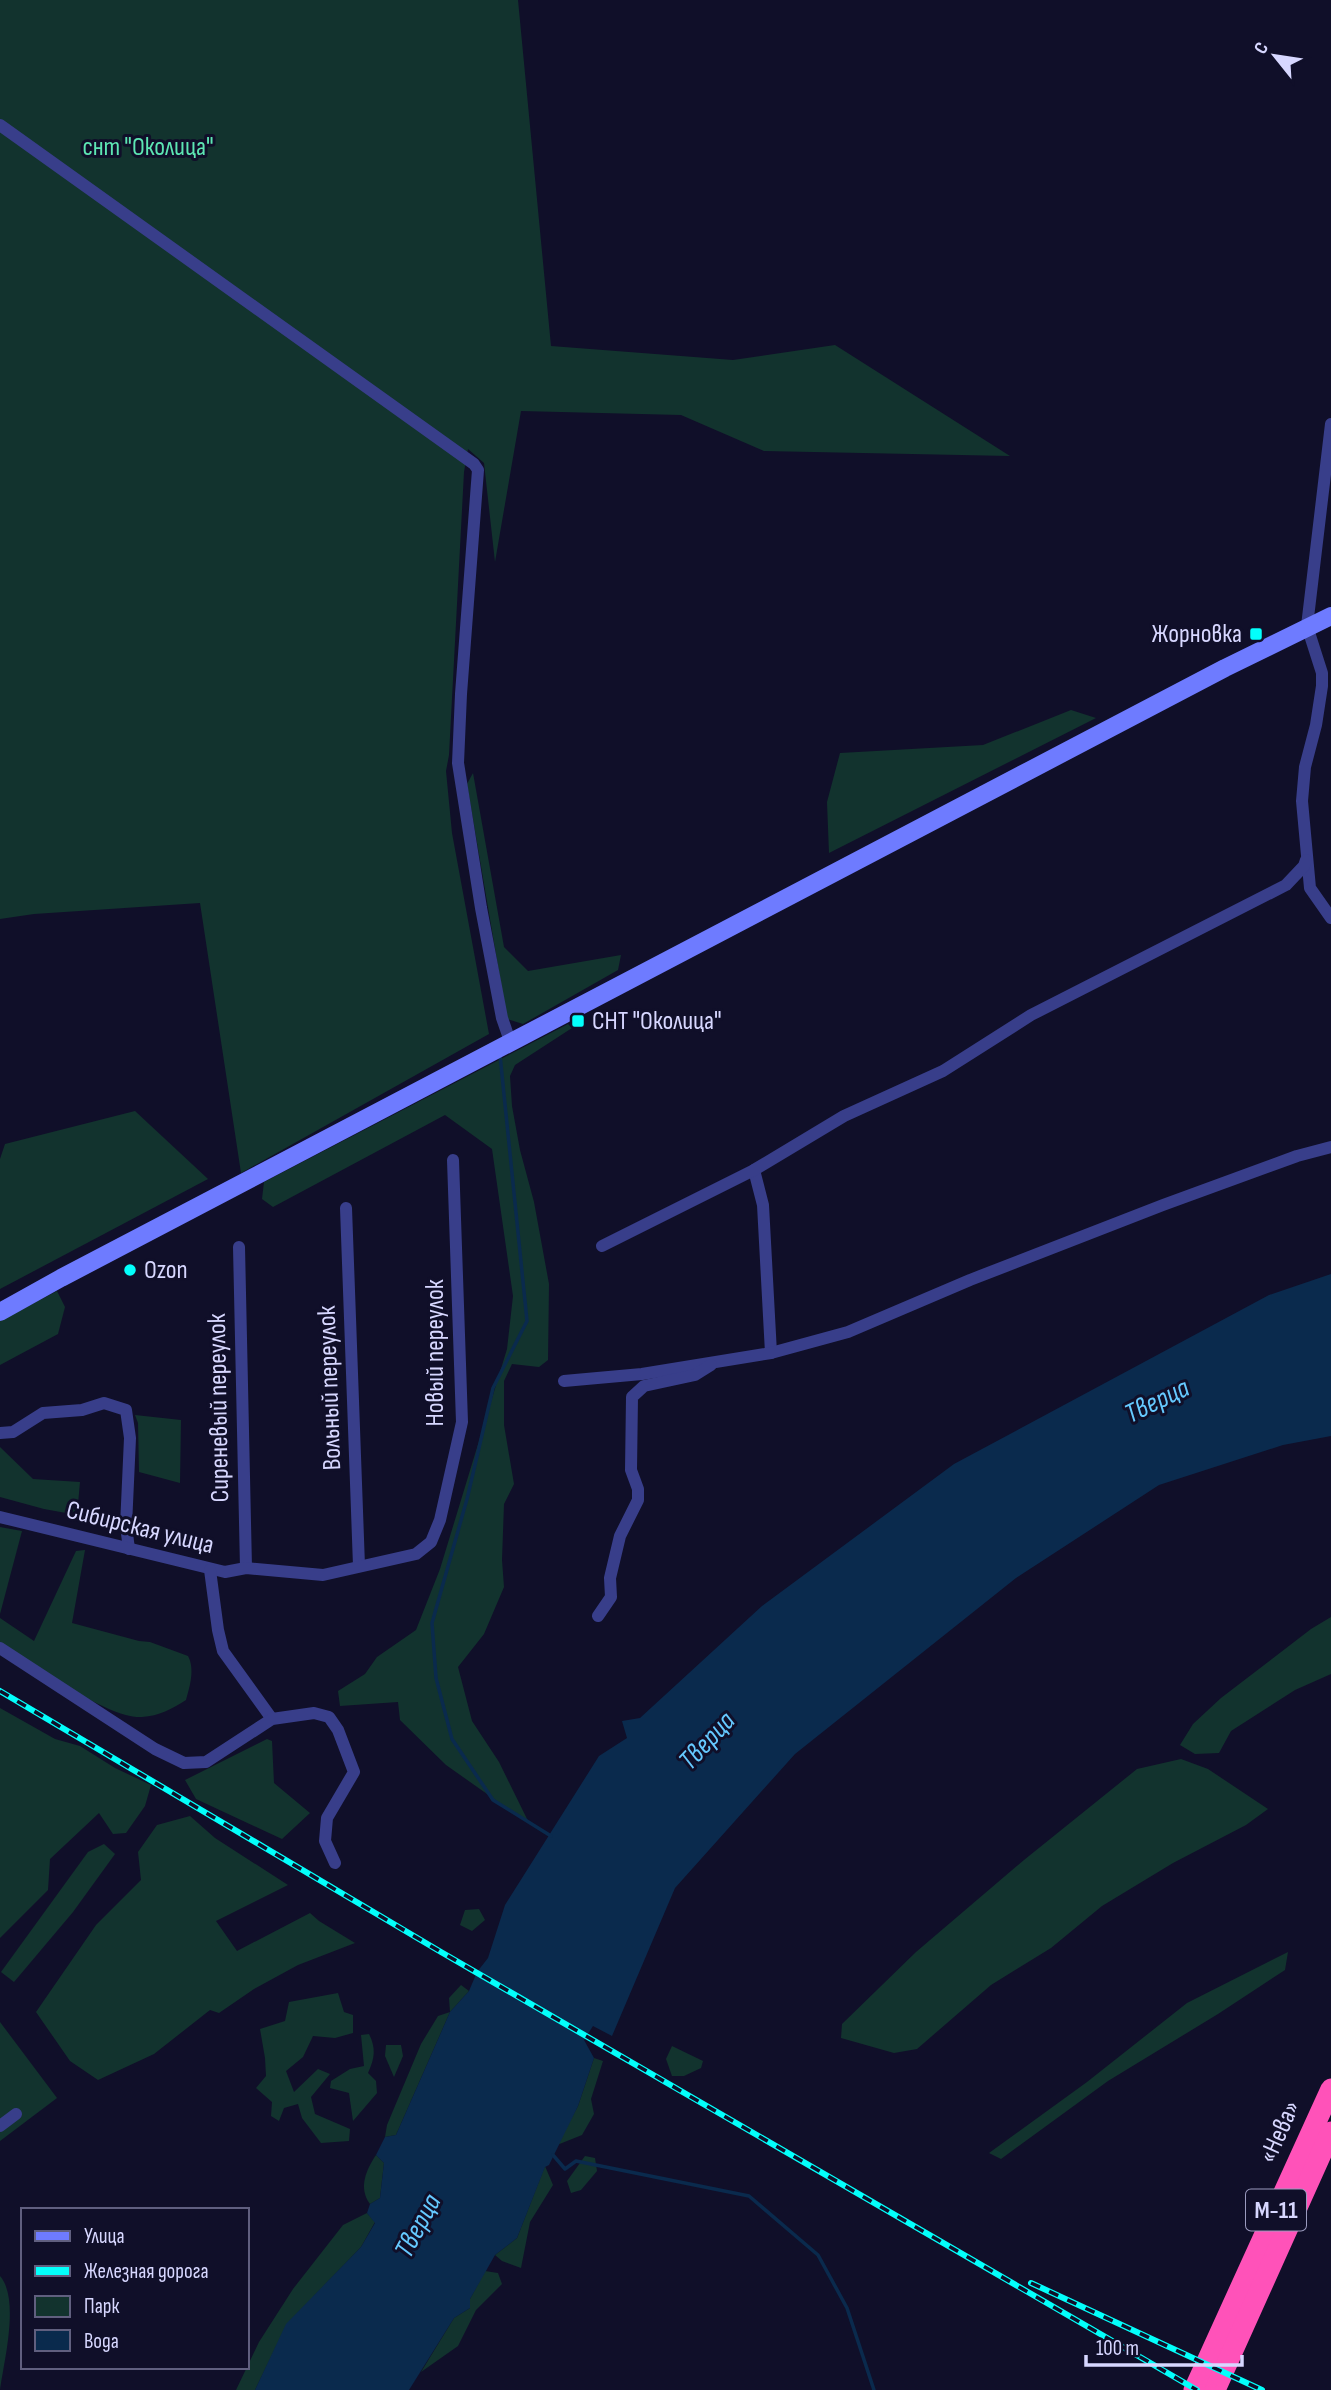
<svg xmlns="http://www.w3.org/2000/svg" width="1331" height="2390" font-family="'Sofia Sans Condensed',sans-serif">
	<rect width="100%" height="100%" fill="#100f29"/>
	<g fill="#12332e">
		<polygon points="0,0 518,0 551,346 733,360 835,345 1010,456 764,451 681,415 521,411 495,562 484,463 468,449 464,472 449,755 446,771 452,833 489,1034 241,1173 200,903 34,914 0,919"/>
		<polygon points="1071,710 1096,718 829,853 827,802 840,753 983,745"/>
		<polygon points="473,773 504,947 528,971 621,955 618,970 523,1024 507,1019 467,784"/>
		<polygon points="568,1024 572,1028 515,1065 510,1076 512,1106 520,1150 534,1202 549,1284 548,1360 539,1367 512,1364 504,1381 504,1425 514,1484 504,1504 502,1560 504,1587 484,1634 458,1667 472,1721 499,1762 528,1821 514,1813 446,1765 400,1720 398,1702 340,1706 338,1691 365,1674 377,1657 416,1630 440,1569 507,1349 513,1296 492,1149 445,1115 273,1207 262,1199 264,1182"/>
		<polygon points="135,1111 208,1179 0,1289 0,1159 5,1144"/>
		<polygon points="57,1291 65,1307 58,1334 0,1365 0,1321"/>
		<polygon points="135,1415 181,1420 180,1483 139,1472 138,1423"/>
		<polygon points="0,1447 33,1479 80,1482 77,1515 44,1509 0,1497"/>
		<polygon points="0,1527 22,1531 0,1614"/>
		<path d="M85 1550 72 1623 139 1641 150 1642 188 1656C195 1669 190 1686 186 1700 172 1709 159 1716 142 1717 107 1719 31 1663 0 1643V1618L34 1641 76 1551Z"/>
		<polygon points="1331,1617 1331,1674 1295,1690 1231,1731 1219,1753 1195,1754 1180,1745 1193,1724 1221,1698 1311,1629"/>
		<polygon points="0,1708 55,1739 80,1746 115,1768 151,1785 145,1806 126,1833 113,1834 99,1813 50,1859 48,1890 0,1938"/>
		<polygon points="267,1739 272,1741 274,1783 310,1813 282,1839 196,1799 185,1780"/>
		<polygon points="1181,1759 1208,1769 1268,1809 1246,1825 1173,1863 1102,1906 1051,1948 991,1985 917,2049 894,2053 841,2038 842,2024 916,1952 1024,1860 1137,1769"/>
		<polygon points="190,1816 215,1838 288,1885 216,1921 237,1951 310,1913 319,1921 355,1943 298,1965 254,1989 219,2013 210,2010 154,2054 98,2080 70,2061 36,2012 96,1925 141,1880 138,1852 157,1825"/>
		<polygon points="104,1844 115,1854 73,1912 14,1982 1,1972 88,1852"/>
		<polygon points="479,1909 485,1920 472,1931 460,1925 465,1910"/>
		<polygon points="1288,1952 1285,1970 1218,2014 1108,2081 1001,2159 989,2153 1087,2082 1187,2003"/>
		<polygon points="461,1985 469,1991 450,2012 396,2135 385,2137 387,2125 421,2044 438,2016 450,2012 449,1998"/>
		<polygon points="338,1993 344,2012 353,2015 353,2033 335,2038 313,2036 303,2057 286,2071 294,2092 318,2069 330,2074 311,2097 315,2114 350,2129 349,2141 321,2143 302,2118 298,2104 284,2108 279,2121 271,2116 272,2102 256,2088 266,2076 265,2058 260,2029 285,2021 289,2002"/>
		<polygon points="0,2022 57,2098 0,2141"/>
		<path d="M369 2034C376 2048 375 2058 368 2073L376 2081 377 2093 353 2121 349 2093 330 2088 331 2081 350 2069 364 2066 361 2035Z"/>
		<polygon points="386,2045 401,2045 403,2056 394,2077 385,2056"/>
		<polygon points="672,2046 703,2061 701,2068 684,2076 672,2076 666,2059"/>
		<polygon points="594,2058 603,2061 591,2099 594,2114 582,2135 557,2145 578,2106"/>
		<path d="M376 2155 384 2163 380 2198 370 2204C358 2188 366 2170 376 2155Z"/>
		<polygon points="585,2156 595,2158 597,2171 581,2190 571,2193 567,2181"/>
		<polygon points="545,2166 553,2185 530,2222 521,2268 502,2261 495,2255 517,2238"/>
		<polygon points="367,2213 375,2222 361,2247 287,2324 255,2390 236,2390 259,2342 293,2289 343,2225"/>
		<polygon points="485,2271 498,2273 502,2284 476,2310 458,2346 421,2372 454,2318 470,2308 470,2299"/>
		<path d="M0 2276C20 2299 4 2361 0 2390Z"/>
	</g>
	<polygon fill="#0a2a4d" points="1331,1274 1331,1436 1283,1445 1159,1485 1016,1578 795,1754 675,1888 612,2036 593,2026 584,2040 594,2058 578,2106 549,2165 545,2167 517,2238 495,2255 470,2299 470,2308 454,2318 409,2390 255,2390 286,2324 361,2247 375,2223 367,2213 370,2204 380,2198 384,2163 376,2155 385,2137 396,2135 450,2012 469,1991 477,1972 488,1958 505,1905 599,1756 627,1738 622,1721 640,1718 762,1606 954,1464 1269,1295"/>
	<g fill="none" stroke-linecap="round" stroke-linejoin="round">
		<g stroke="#0a2a4d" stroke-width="3.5">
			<polyline points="500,1055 527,1321 493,1388 467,1499 432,1623 436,1678 452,1739 493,1800 551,1836"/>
			<polyline points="553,2155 565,2169 576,2161 749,2196 818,2255 847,2308 874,2390"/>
		</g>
		<g stroke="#383e8a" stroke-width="12">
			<polyline points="0,125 474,464 478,470 461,694 458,763 481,908 502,1018 510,1041"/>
			<polyline points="1331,424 1307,626 1322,673 1322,686 1316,725 1305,767 1302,801 1310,888 1331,918"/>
			<polyline points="754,1170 763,1205 771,1353"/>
			<polyline points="346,1208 359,1566"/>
			<polyline points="602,1246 754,1170 844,1116 943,1071 1031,1015 1286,885 1304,866 1306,860"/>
			<polyline points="239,1247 246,1568"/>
			<polyline points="564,1381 642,1374 771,1353 848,1332 970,1280 1163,1205 1297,1156 1331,1147"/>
			<polyline points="0,1433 13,1432 43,1413 82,1410 104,1403 126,1410 130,1438 126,1526 129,1549"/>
			<polyline points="0,1517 225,1572 246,1568 323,1575 416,1554 431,1542 440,1520 462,1422 453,1160"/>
			<polyline points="210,1570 218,1630 223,1651 272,1719"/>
			<polyline points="598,1616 611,1597 610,1578 620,1536 638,1500 638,1489 631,1470 632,1397 644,1386 695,1375 711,1365"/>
			<polyline points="0,1648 155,1749 184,1763 206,1762 272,1719 314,1713 329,1717 338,1730 354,1772 327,1818 325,1841 335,1863"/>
			<polyline points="0,2126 16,2114"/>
		</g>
		<polyline stroke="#6e7bff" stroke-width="18" points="0,1312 61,1278 1225,668 1331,616"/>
		<g stroke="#ff52b9" stroke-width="21">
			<polyline points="1194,2390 1331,2089"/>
			<polyline points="1215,2390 1331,2132"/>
		</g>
		<g stroke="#03fffb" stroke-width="6">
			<g id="rail">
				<polyline points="0,1691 441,1952 1197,2390"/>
				<polyline points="1031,2283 1262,2390"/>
			</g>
		</g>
		<use href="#rail" stroke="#100f29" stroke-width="3.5" stroke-dasharray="10" stroke-linecap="butt"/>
	</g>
	<g fill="#03fffb" stroke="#100f29" stroke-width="2.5">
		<rect x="1249" y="627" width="14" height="14" rx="3.5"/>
		<rect x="571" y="1014" width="14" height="14" rx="3.5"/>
		<circle cx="130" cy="1270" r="7"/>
	</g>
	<g text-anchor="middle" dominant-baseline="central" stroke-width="6" stroke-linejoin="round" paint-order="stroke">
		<rect fill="#100f29" stroke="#9b9bbf" stroke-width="2" x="1246" y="2189.5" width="60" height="41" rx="5"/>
		<g font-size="24" font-weight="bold" fill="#d7d7ff">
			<text x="1276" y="2210">М-11</text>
		</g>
		<g font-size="26" fill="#5de6b3" stroke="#100f29">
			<text x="148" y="147">снт "Околица"</text>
		</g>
		<g font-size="26" fill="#d7d7ff" stroke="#100f29" text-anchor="start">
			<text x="1242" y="634" text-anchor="end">Жорновка</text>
			<text x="592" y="1021">СНТ "Околица"</text>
			<text x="144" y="1270">Ozon</text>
		</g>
		<g font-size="26" fill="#d7d7ff" stroke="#100f29">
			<text transform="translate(435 1353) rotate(-90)">Новый переулок</text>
			<text transform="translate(330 1388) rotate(-92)">Вольный переулок</text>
			<text transform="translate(219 1408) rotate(-91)">Сиреневый переулок</text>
			<text transform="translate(140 1528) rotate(14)">Сибирская улица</text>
			<text transform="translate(1280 2132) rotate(-66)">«Нева»</text>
		</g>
		<g font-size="28" font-style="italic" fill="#65c9ff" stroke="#100f29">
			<text transform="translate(1157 1401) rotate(-26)">Тверца</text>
			<text transform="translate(707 1741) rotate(-47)">Тверца</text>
			<text transform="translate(418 2226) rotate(-62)">Тверца</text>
		</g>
	</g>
	<rect x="21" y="2208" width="228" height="161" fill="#100f29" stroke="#605f7f" stroke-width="2"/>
	<rect x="35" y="2231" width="35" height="10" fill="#6e7bff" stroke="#605f7f" stroke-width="2"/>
	<text x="84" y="2243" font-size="21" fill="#d7d7ff">Улица</text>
	<rect x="35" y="2266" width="35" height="10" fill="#03fffb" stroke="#605f7f" stroke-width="2"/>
	<text x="84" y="2278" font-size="21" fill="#d7d7ff">Железная дорога</text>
	<rect x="35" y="2296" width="35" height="21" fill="#12332e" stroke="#605f7f" stroke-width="2"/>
	<text x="84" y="2313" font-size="21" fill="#d7d7ff">Парк</text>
	<rect x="35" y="2330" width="35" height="21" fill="#0a2a4d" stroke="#605f7f" stroke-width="2"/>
	<text x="84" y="2348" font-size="21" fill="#d7d7ff">Вода</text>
	<g transform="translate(1275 56) rotate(300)" stroke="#100f29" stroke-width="5" paint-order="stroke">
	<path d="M0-5L12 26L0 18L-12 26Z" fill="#d7d7ff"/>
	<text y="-10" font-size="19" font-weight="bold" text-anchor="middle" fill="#d7d7ff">С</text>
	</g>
	<path d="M1086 2355v10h156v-10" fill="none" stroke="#d7d7ff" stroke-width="3.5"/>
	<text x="1096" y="2355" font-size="21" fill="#d7d7ff" stroke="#100f29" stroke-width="5" paint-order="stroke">100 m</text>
</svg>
